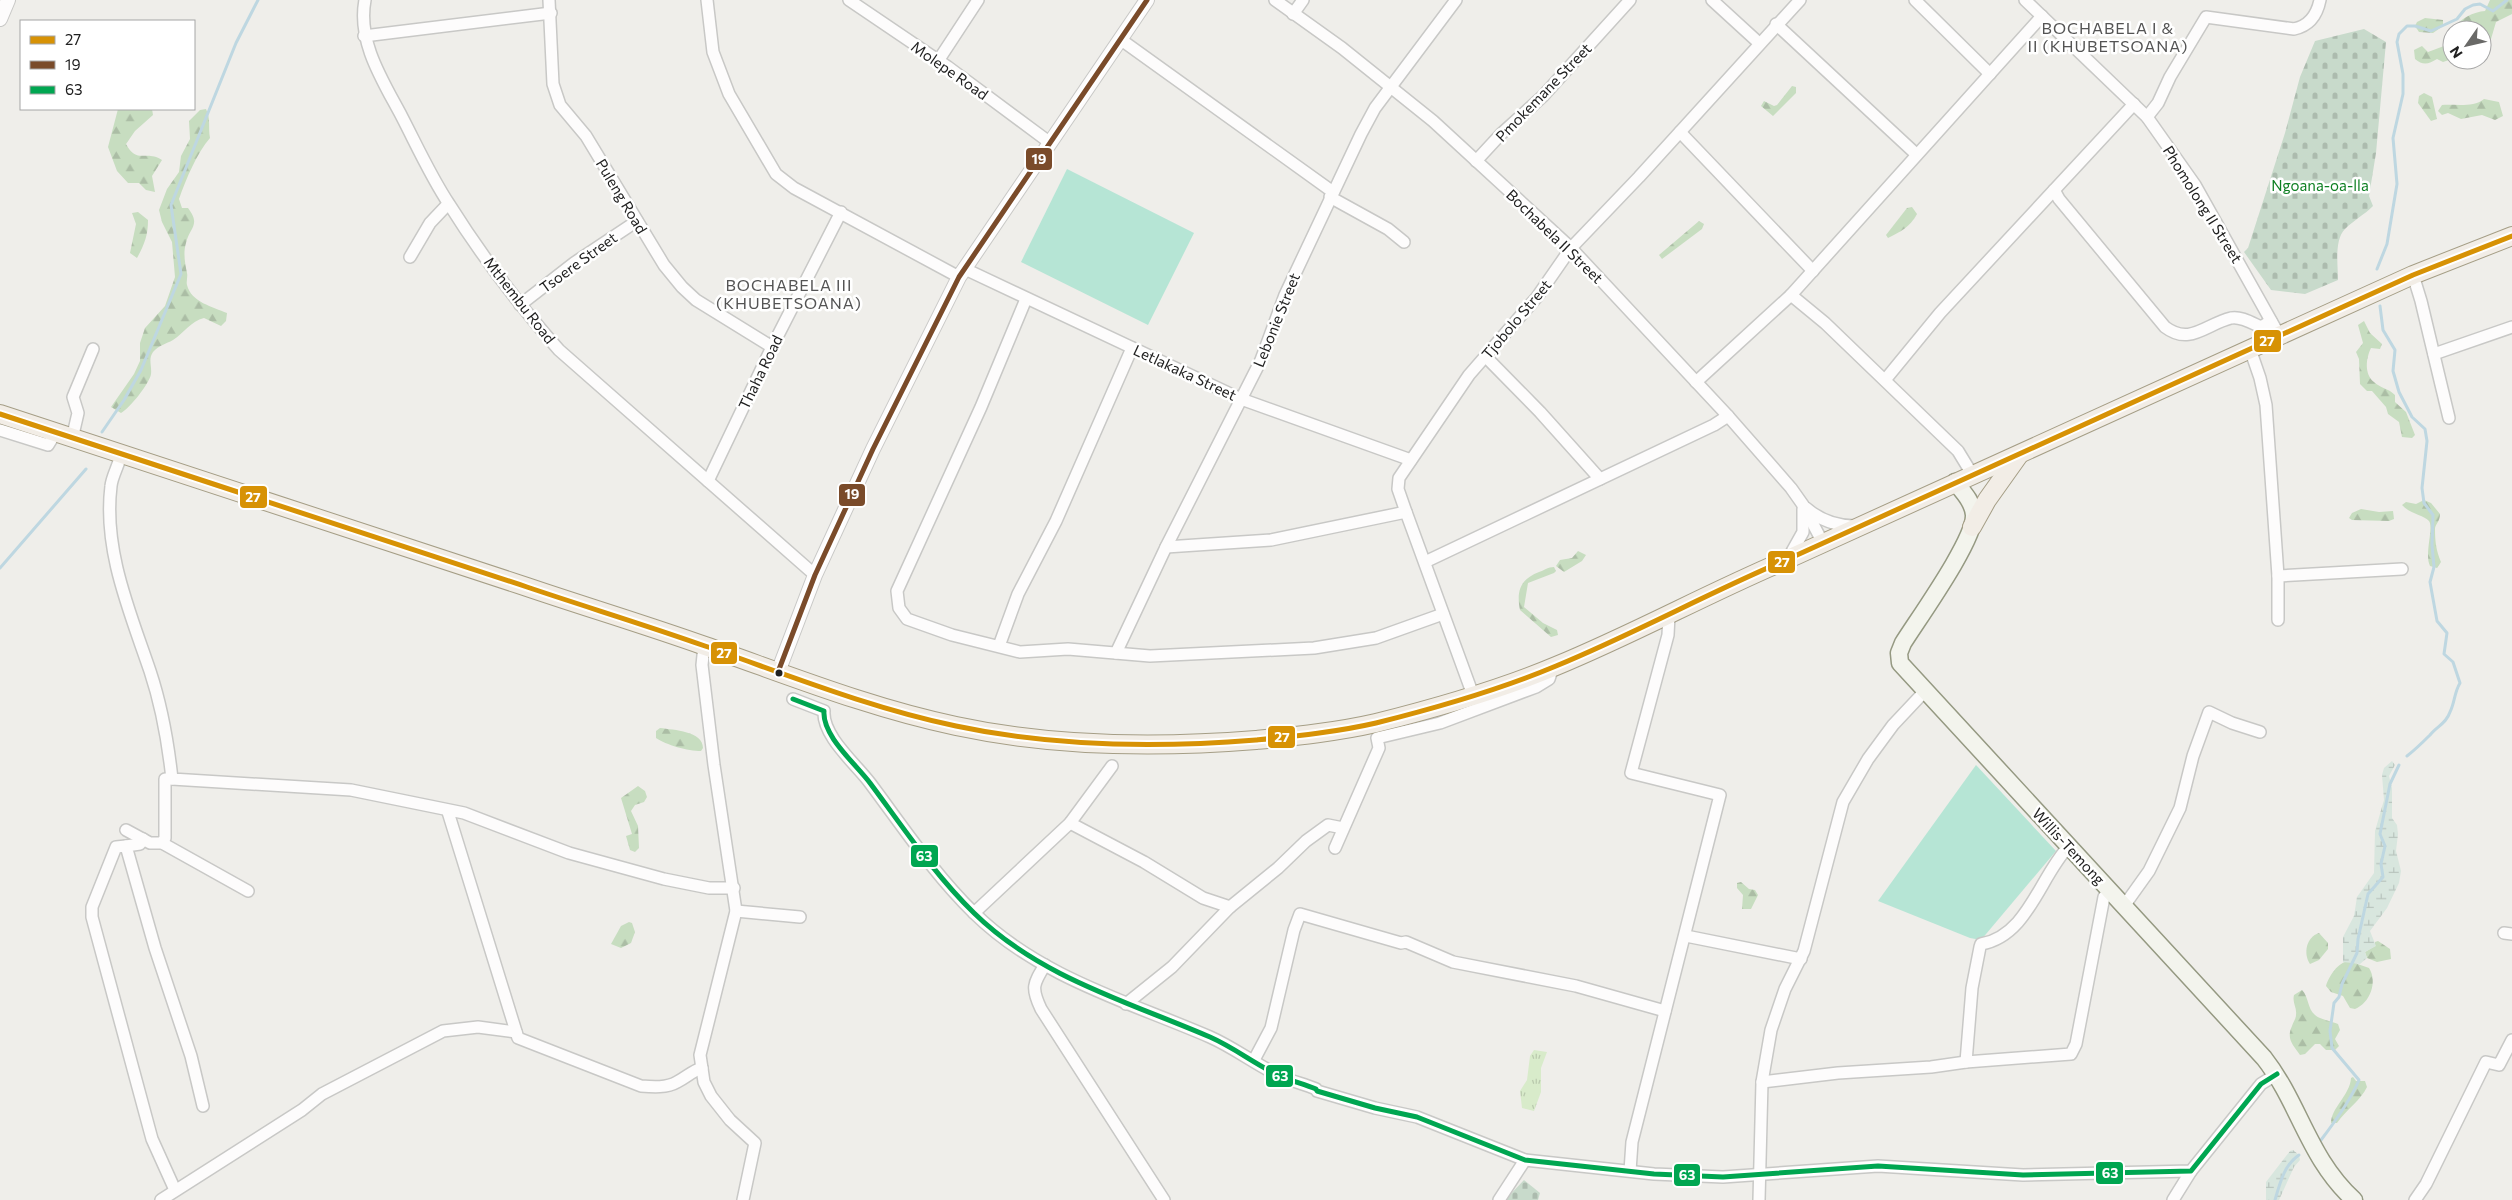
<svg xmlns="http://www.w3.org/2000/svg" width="2512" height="1200" font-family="Commissioner,sans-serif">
	<defs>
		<pattern id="grass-tufts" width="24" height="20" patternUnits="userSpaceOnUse" patternTransform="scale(1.25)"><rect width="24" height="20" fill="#d8ebca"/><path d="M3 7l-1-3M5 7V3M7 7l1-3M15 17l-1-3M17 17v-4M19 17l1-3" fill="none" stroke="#b9c9ad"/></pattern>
		<pattern id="forest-firs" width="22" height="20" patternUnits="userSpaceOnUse" patternTransform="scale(1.25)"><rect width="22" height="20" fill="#c7ddc0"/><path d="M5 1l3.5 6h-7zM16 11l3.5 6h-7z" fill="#abbda5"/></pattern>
		<pattern id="wetland-marsh" width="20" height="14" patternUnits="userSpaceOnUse" patternTransform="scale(1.25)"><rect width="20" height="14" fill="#d8e6de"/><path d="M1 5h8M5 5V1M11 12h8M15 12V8" fill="none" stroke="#b9c5be"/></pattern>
		<pattern id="cemetery-stones" width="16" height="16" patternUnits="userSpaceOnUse" patternTransform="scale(1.25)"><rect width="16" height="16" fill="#c8dacb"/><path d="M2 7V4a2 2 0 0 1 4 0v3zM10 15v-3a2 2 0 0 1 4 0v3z" fill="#acbbae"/></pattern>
	</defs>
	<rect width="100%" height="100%" fill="#efeeea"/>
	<polygon fill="url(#grass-tufts)" points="1534,1050 1547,1052 1541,1068 1541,1092 1534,1111 1522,1108 1520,1091 1527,1080 1530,1056"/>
	<g fill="url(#forest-firs)">
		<path d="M2490 0H2512V14L2496 22 2491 39 2482 45V30H2454C2459 18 2474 12 2485 11Z"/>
		<polygon points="2425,18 2443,20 2443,26 2433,33 2419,32 2415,26 2417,22"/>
		<path d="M2422 46 2428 52 2444 46 2452 55 2449 60 2443 62 2437 59C2429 64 2423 66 2415 59L2414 50Z"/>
		<polygon points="1792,86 1796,87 1796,93 1773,116 1761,106 1764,101 1774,106 1777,105"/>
		<polygon points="2424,93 2432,97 2437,119 2431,121 2418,103 2419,96"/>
		<path d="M2484 99 2499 102 2503 116 2495 120 2482 115 2461 119 2448 113 2442 115 2438 111 2442 105C2455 104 2473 108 2484 99Z"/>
		<path d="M118 109H152L153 115 135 131 126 144C137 165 146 149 162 160L152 176 155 192 146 190 139 183H128L117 171 108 147Z"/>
		<path d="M206 109C211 119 208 127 210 138 197 153 186 179 179 199L182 208H188C201 225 190 227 186 243 183 253 185 263 187 273 188 277 186 281 187 285 191 302 213 307 227 313L226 321 221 326 204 318C191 321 184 333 173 340 166 344 159 345 153 352 148 359 152 366 151 374 150 383 129 409 121 413L111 407 134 374 140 361V343L145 328 165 306 175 277 172 242 162 222 159 210 167 189 179 172 181 156 190 139 189 121 200 110Z"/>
		<path d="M1912 207 1917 214C1910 227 1900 232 1888 238L1886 235 1907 208Z"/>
		<path d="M138 212 148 220C148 236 144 245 137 258L130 253 136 224 132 213Z"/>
		<polygon points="1699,221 1704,224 1702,229 1662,259 1659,255"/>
		<path d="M2364 321 2370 333 2382 344 2380 349 2371 348C2366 358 2364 374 2374 382 2380 388 2388 388 2395 395V402L2406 412 2415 435 2412 438 2402 437 2399 422 2388 414 2386 407 2372 391H2367L2360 384 2359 359 2356 352 2363 343 2358 325Z"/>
		<path d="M2424 500 2431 503 2440 514C2440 522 2435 524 2435 529 2435 541 2436 550 2441 562L2437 568 2430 566C2424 554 2434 528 2429 521 2424 515 2410 514 2402 505L2406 502 2416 504Z"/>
		<polygon points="2361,509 2379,512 2393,511 2394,519 2389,521 2352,520 2349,518 2352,513"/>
		<polygon points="1578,551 1586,555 1582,561 1564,572 1556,566 1560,560 1572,558"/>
		<path d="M1554 567 1556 571 1554 573 1528 583 1524 607 1543 623 1557 630 1558 635 1551 637 1520 610C1516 590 1521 579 1539 572 1545 570 1548 567 1554 567Z"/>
		<path d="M660 728C674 730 703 731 703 748L701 751C688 751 666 745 656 738V731Z"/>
		<polygon points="638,786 645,791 647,797 644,802 635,805 631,811 638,826 639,848 635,852 630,850 626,836 632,834 621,798"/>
		<polygon points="1741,882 1749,889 1755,890 1758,895 1751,909 1742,909 1743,895 1737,888 1737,883"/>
		<polygon points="629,922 632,923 635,932 631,943 621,948 611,944 621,926"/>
		<path d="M2319 933 2328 943V949L2319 960 2310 964C2303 954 2306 937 2319 933Z"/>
		<polygon points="2378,941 2390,949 2391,959 2377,962 2367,958 2365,952 2375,946 2375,942"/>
		<path d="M2349 961 2369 968C2378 982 2370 1003 2355 1009L2350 1008 2343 996 2331 992 2326 986C2329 976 2338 962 2349 961Z"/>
		<path d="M2302 990C2309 997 2307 1008 2315 1015 2321 1020 2331 1021 2338 1024L2340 1030 2335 1039 2339 1046 2335 1050H2326L2320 1044H2315L2305 1054 2300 1055C2293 1045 2286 1039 2292 1026 2293 1022 2296 1019 2296 1015 2297 1007 2292 1003 2294 995Z"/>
		<path d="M2353 1077 2356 1081H2365L2367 1087C2361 1100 2346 1110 2337 1123H2331C2331 1108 2350 1095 2351 1078Z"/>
	</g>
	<g fill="url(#wetland-marsh)">
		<polygon points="2392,761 2395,765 2389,776 2392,788 2392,818 2397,825 2398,834 2396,851 2401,871 2399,883 2387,908 2370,931 2376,946 2365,952 2367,958 2360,964 2343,962 2343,937 2354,916 2357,897 2374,873 2375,831 2384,800 2382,775 2384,768"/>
		<polygon points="2293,1150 2299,1155 2300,1160 2294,1167 2279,1200 2266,1200 2266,1182 2290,1151"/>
	</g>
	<g fill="url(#cemetery-stones)">
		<path d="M2364 29 2386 42 2376 153 2369 196 2373 206C2364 215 2354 220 2345 229 2334 240 2338 265 2338 280L2305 294 2271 290 2244 252 2248 248 2285 133 2300 77 2315 41Z"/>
		<polygon points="1524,1180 1540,1193 1538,1200 1505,1200"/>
	</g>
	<g fill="#b6e5d5">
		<polygon points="1067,169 1194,233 1148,325 1021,262"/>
		<polygon points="1976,765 2056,851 1981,940 1970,938 1878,901"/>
	</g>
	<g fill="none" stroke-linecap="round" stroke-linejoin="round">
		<g stroke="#bed7e1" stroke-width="3">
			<polyline points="2377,269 2387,244 2397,184 2393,138 2403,94 2403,74 2397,42 2399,34 2407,26 2415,26 2431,31 2457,19 2465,9 2473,5 2480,4 2493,11 2507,0"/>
			<path d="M2380 306 2383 330 2395 350 2393 371 2399 392 2412 417 2425 429 2427 441 2422 488 2424 503 2433 515 2432 545 2434 567 2430 582 2437 621 2447 633 2444 654 2453 662 2460 683C2454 693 2455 702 2450 712 2446 724 2437 726 2430 735 2422 743 2416 749 2407 756"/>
			<polyline points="102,432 124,400 141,370 181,274 171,205 236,43 258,0"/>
			<polyline points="0,568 86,469"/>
			<path d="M2321 1140C2334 1123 2351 1099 2359 1080L2332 1048 2330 1031 2334 1003 2339 997 2342 984 2357 953 2358 939 2368 894 2383 877 2381 864 2385 846 2380 834 2390 784 2399 765"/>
			<path d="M2275 1200C2280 1183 2284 1165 2299 1155"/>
		</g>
		<g stroke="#c8c8c6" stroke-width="14">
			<g id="minor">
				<path d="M365 0C357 42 383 81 402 117 417 146 431 177 449 204 481 255 519 305 559 350L815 575"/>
				<polyline points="549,0 553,84 560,105 586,136 664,265 682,287 696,300 772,347"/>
				<polyline points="707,0 713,52 729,94 776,174 794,188 959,277"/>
				<polyline points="849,0 948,67 1049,142"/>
				<polyline points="1275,0 1342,48 1433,121 1571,248 1728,416 1791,488 1803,505 1823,543"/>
				<polyline points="1712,0 1759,43"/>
				<polyline points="1915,0 1990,74"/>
				<polyline points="2025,0 2147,117 2195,185 2279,335"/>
				<polyline points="1293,14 1303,0"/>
				<polyline points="1776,24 1916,154"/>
				<polyline points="364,36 551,13"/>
				<polyline points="1120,39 1333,192"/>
				<polyline points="938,61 978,0"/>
				<path d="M2147 117 2158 103 2170 77 2206 17 2294 29C2309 26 2317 15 2320 0"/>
				<polyline points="1680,132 1813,271"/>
				<polyline points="1476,161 1501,134 1543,96 1630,0"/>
				<path d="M2054 190 2059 199 2165 327C2190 346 2206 324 2231 318 2241 316 2252 323 2261 327L2271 321"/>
				<polyline points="1330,197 1388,229 1404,242"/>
				<polyline points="410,257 430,223 448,204"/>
				<polyline points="965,269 1241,399 1411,460"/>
				<polyline points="2413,275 2421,301 2449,418"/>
				<polyline points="1026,299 981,407 897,591 899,608 907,619 952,635 1020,652 1068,649 1150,656 1314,648 1376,638 1443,614"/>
				<polyline points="520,305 574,263 637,221"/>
				<polyline points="2250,349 2260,378 2266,405 2278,576 2278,620"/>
				<polyline points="2434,354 2512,327"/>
				<polyline points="1485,356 1540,412 1600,479"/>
				<polyline points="1885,380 1940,313 2134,104"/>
				<polyline points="1696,382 1791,295"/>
				<polyline points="0,430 48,445 56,432"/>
				<polyline points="72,439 78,413 73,397 93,349"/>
				<path d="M121 454C119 465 112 476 111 486 103 550 130 612 150 671 162 707 168 742 172 779L351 790 464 813 569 853 664 879 709 888H734"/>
				<polyline points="1972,474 1958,451 1825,323 1791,295 2042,16"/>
				<polyline points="708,481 772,347 841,212"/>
				<path d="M1806 508C1821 521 1836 526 1855 526"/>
				<polyline points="1166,547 1271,540 1406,512"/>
				<polyline points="1789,557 1803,532 1803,509"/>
				<polyline points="1425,562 1714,425 1728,416"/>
				<polyline points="2278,576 2402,569"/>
				<polyline points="704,646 702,665 714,765 736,911 700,1055 704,1082 711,1096 730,1120 755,1143 743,1200"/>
				<polyline points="999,646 1018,594 1056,521 1132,348"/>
				<polyline points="1116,653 1166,547 1261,360 1285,295 1361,134 1375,108 1456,0"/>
				<polyline points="1473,695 1406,512 1398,489 1399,478 1469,375 1537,297 1571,248 1639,177 1800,0"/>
				<path d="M793 699 824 711C822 736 856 764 870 783 903 827 934 874 974 913 1039 977 1129 1002 1210 1037 1235 1048 1256 1065 1280 1076 1291 1081 1304 1084 1316 1089L1317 1091 1375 1108 1417 1117 1525 1160 1654 1174 1723 1177 1878 1166 2023 1175 2191 1171 2261 1084 2277 1074"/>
				<path d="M448 812 518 1038 641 1086C653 1087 667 1088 677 1082 687 1077 692 1071 702 1068"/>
				<polyline points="1070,823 1144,862 1203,898 1230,907"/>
				<polyline points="126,830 150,843 162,843 248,891"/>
				<polyline points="143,839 140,844 126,846 155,948 191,1056 203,1106"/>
				<polyline points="162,843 165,838 165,779 172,779"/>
				<polyline points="126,846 116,847 92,907 92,917 152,1139 175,1190"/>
				<polyline points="1335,848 1379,748 1377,738 1440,723 1536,687 1549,679 1553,667"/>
				<polyline points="2124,906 2149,871 2180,808 2193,756 2209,712 2232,723 2260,732"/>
				<polyline points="736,911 800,917"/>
				<polyline points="974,913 1070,823 1112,766"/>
				<polyline points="2504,933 2512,934"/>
				<polyline points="1686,936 1801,959"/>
				<path d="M1045 965C1033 984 1031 988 1041 1009L1164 1200"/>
				<polyline points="1126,1004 1172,967 1230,907 1278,868 1306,841 1328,825 1343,828"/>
				<polyline points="1254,1060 1271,1028 1294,930 1300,914 1401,943 1406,942 1453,962 1576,986 1665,1011"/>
				<path d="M1966 1062 1972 988 1980 947 1981 944C2028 936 2040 876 2069 846"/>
				<polyline points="1762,1082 1838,1073 1931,1067 1966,1062 2071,1054 2076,1044 2104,897 2110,891"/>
				<polyline points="1630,1171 1632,1142 1720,795 1631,773 1668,635 1669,615"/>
				<polyline points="161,1200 302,1110 322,1094 443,1031 478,1027 516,1032"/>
				<polyline points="1499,1200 1525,1160"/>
				<polyline points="1759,1200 1762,1082 1771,1030 1785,989 1804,951 1843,802 1868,759 1893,725 1925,691"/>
				<polyline points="2173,1200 2191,1171"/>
				<polyline points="2415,1200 2426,1184 2486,1062 2499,1065 2512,1040"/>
			</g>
		</g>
		<g stroke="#c8c8c6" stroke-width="16">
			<g id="tertiary">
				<polyline points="0,19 8,0"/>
				<polyline points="778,672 815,575 873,449 959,277 1147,0"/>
			</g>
		</g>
		<g stroke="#959982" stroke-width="19">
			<path id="secondary" d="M1955 482C1963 492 1973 502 1974 515 1975 540 1918 619 1903 643L1899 653 1900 663 2264 1058C2300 1104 2308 1158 2354 1200"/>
		</g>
		<g stroke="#a59e86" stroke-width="20">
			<g id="primary">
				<path d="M0 414C176 472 352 528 527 587 586 607 646 625 705 646 788 675 870 708 956 726 1054 747 1156 748 1256 740 1296 736 1337 732 1376 723 1436 708 1499 690 1556 666 1634 634 1708 593 1786 560L2413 275 2512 236"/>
				<polyline points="1972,527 1987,500 2019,455"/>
			</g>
		</g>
		<use href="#minor" stroke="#fdfcfc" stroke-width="11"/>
		<use href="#tertiary" stroke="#fdfcfc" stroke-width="14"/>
		<use href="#secondary" stroke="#f3f4ed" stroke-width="16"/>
		<use href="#primary" stroke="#f2ede6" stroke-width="18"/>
		<g stroke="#fff" stroke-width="9">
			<path id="bus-1" d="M0 414C176 472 352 528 527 587 586 607 646 625 705 646 788 675 870 708 956 726 1054 747 1156 748 1256 740 1296 736 1337 732 1376 723 1436 708 1499 690 1556 666 1634 634 1708 593 1786 560L2413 275 2512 236"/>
		</g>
		<g stroke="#fff" stroke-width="9">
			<polyline id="bus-2" points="778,672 815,575 873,449 959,277 1147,0"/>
		</g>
		<g stroke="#fff" stroke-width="9">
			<path id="bus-3" d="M793 699 824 711C822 736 856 764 870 783 903 827 934 874 974 913 1039 977 1129 1002 1210 1037 1235 1048 1256 1065 1280 1076 1291 1081 1304 1084 1316 1089L1317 1091 1375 1108 1417 1117 1525 1160 1654 1174 1723 1177 1878 1166 2023 1175 2191 1171 2261 1084 2277 1074"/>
		</g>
		<use href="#bus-1" stroke="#d79205" stroke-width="5"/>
		<use href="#bus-2" stroke="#7a4b2a" stroke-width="5"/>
		<use href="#bus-3" stroke="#00a651" stroke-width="5"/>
	</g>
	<circle fill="#212121" stroke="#fff" stroke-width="2" cx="779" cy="673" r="4.5"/>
	<g text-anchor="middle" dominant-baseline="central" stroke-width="5" stroke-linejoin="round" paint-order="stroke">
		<g font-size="15" fill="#212121" stroke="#fff">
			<text transform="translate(950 70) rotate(35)">Molepe Road</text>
			<text transform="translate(1543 92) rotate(-46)">Pmokemane Street</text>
			<text transform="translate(622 196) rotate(59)">Puleng Road</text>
			<text transform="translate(2203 204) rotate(58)">Phomolong II Street</text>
			<text transform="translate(1555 236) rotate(44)">Bochabela II Street</text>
			<text transform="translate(578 262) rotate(-36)">Tsoere Street</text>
			<text transform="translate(520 300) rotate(52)">Mthembu Road</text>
			<text transform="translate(1516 319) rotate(-50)">Tjobolo Street</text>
			<text transform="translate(1276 320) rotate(-68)">Lebonie Street</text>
			<text transform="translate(760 372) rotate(-64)">Thaha Road</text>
			<text transform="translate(1185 372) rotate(25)">Letlakaka Street</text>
			<text transform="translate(2069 846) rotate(47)">Willis-Temong</text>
		</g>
		<g font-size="15" fill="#0e7f22" stroke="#fff">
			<text x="2320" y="185">Ngoana-oa-lla</text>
		</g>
		<g font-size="16" letter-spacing="1" fill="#545454" stroke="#fff">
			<text x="2108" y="27">BOCHABELA I &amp;<tspan x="2108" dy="18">II (KHUBETSOANA)</tspan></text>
			<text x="789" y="284">BOCHABELA III<tspan x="789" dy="18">(KHUBETSOANA)</tspan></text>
		</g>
	</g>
	<g stroke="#fff" stroke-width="2">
		<rect x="1025" y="147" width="28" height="24" rx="5" fill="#7a4b2a"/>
		<rect x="2253" y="329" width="29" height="24" rx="5" fill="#d79205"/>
		<rect x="838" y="483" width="28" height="24" rx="5" fill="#7a4b2a"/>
		<rect x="239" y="485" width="29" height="24" rx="5" fill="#d79205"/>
		<rect x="1767" y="550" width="29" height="24" rx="5" fill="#d79205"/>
		<rect x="710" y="641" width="28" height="24" rx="5" fill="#d79205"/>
		<rect x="1267" y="725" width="29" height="24" rx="5" fill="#d79205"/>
		<rect x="910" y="844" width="29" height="24" rx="5" fill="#00a651"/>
		<rect x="1265" y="1064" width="29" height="24" rx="5" fill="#00a651"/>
		<rect x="2095" y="1161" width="29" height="24" rx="5" fill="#00a651"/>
		<rect x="1673" y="1163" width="28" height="24" rx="5" fill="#00a651"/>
	</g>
	<g font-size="14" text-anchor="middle" font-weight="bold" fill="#fff">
		<text x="1039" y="164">19</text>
		<text x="2267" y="346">27</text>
		<text x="852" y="499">19</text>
		<text x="253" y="502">27</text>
		<text x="1782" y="567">27</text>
		<text x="724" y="658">27</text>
		<text x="1282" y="742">27</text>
		<text x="924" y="861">63</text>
		<text x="1280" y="1081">63</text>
		<text x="2110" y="1178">63</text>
		<text x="1687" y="1180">63</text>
	</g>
	<rect x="20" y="20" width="175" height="90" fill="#ffffff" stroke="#a6a6a6"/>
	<rect x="30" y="36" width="25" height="8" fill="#d79205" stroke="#a6a6a6"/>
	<text x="65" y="45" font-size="15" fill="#212121">27</text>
	<rect x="30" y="61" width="25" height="8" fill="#7a4b2a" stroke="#a6a6a6"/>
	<text x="65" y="70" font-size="15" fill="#212121">19</text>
	<rect x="30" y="86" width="25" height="8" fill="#00a651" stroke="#a6a6a6"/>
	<text x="65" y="95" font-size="15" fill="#212121">63</text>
	<g transform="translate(2467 45) rotate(236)"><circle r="24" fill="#ffffff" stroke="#a6a6a6"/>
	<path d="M0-4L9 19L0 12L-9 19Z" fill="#696967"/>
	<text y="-8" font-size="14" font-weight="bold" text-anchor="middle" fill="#212121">N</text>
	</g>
</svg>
